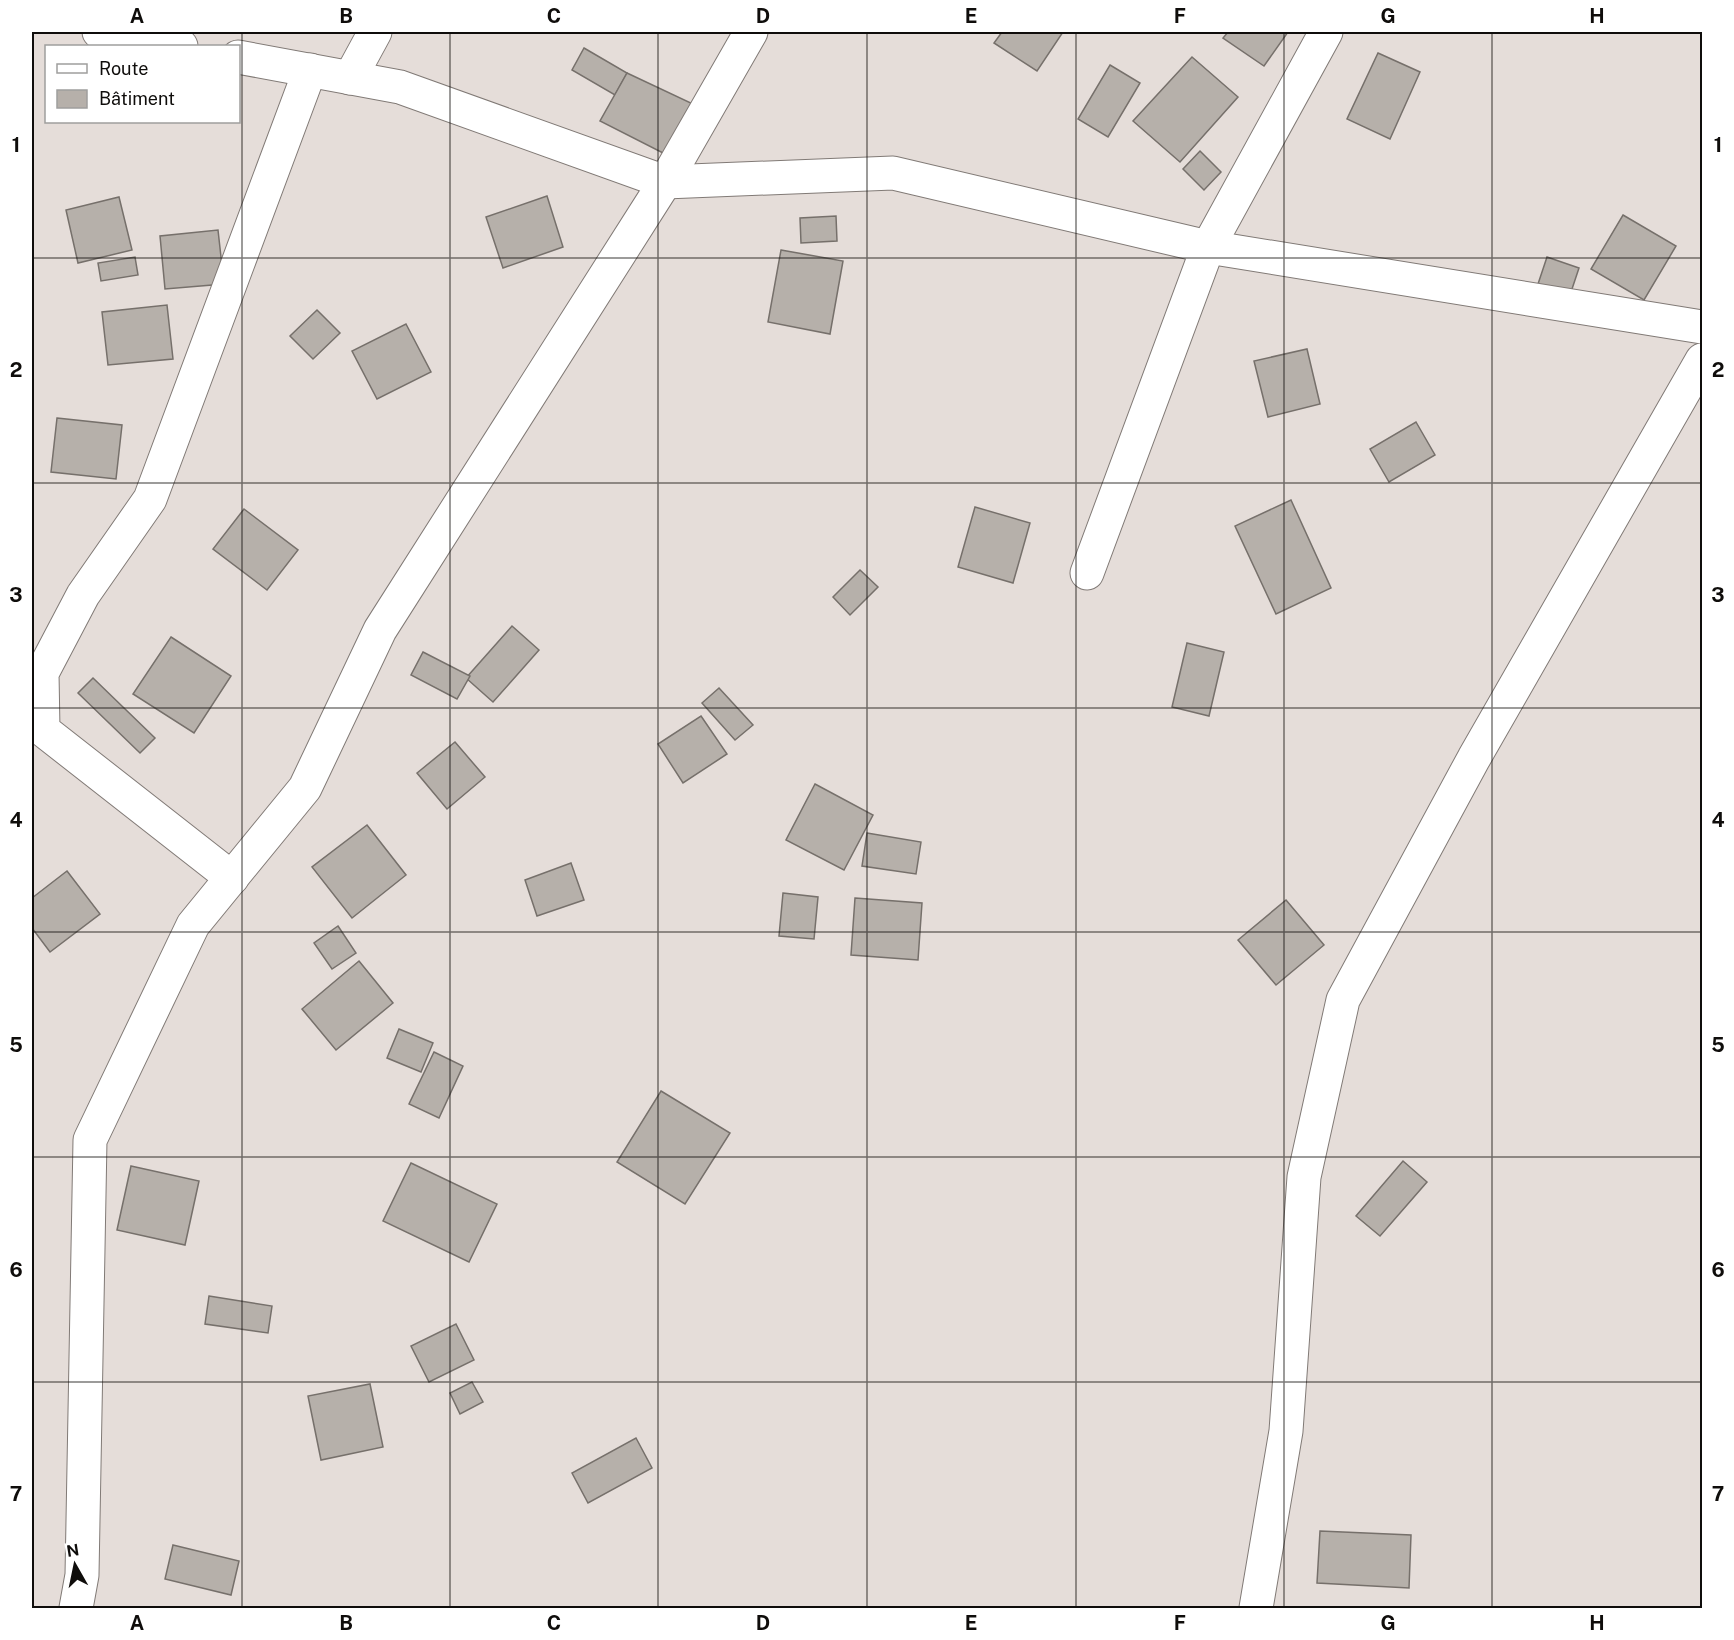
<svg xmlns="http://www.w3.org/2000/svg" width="1734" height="1640" font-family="'Public Sans',sans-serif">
	<rect width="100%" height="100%" fill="#e5ddd9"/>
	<g fill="#b6b0aa" stroke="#76706b" stroke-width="1.5">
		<polygon points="1002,32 1063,32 1037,71 994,43"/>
		<polygon points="1228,32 1288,32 1264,66 1223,38"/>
		<polygon points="584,48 627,73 615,95 572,70"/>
		<polygon points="1378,53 1420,72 1390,139 1347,119"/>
		<polygon points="1192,57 1238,97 1180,162 1133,121"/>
		<polygon points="1110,65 1140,83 1108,137 1078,119"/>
		<polygon points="627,73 693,104 665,154 600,121"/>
		<polygon points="1200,151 1221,172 1204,190 1183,169"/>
		<polygon points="547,196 563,247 503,268 486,217"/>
		<polygon points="119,197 132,250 78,263 66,210"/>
		<polygon points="1623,215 1676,246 1644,300 1591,269"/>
		<polygon points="836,216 837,241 801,243 800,218"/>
		<polygon points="218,230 224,284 165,289 160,236"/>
		<polygon points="781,250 843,261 830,334 768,322"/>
		<polygon points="135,257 138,275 101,281 98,263"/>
		<polygon points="1547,257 1579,268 1566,307 1534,296"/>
		<polygon points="167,305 173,359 108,365 102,312"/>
		<polygon points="317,310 340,333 313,359 290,336"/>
		<polygon points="406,324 431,372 377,399 352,351"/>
		<polygon points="1307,349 1320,404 1268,417 1254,361"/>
		<polygon points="57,418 122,425 116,479 51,472"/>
		<polygon points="1416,422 1435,455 1389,482 1370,449"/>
		<polygon points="1291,500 1331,588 1276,614 1235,526"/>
		<polygon points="975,507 1030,523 1013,583 958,567"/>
		<polygon points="244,509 298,550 267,590 213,549"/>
		<polygon points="860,570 878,587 850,615 833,597"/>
		<polygon points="512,626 539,650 493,702 466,678"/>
		<polygon points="171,637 231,676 194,733 133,694"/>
		<polygon points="1187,643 1224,652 1209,716 1172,707"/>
		<polygon points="423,652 470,676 457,699 411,675"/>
		<polygon points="93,678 155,738 140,753 78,693"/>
		<polygon points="719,688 753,725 735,740 702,703"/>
		<polygon points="701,716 727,754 683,783 658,744"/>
		<polygon points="455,742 485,777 447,809 417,773"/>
		<polygon points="815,784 873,815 844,870 786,840"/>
		<polygon points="367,825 406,875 352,918 312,867"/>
		<polygon points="867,833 921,842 916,874 862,866"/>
		<polygon points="571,863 584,900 537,916 525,880"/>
		<polygon points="67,871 100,914 50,952 32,928 32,898"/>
		<polygon points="783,893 818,897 814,939 779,936"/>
		<polygon points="855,898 922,903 918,960 851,955"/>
		<polygon points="1286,900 1324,945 1276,985 1238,940"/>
		<polygon points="338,926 356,953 332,969 314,943"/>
		<polygon points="359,961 393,1003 336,1050 302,1009"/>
		<polygon points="399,1029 433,1043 421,1072 387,1058"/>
		<polygon points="434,1052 463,1066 439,1118 409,1104"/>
		<polygon points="661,1091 730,1133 685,1204 617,1162"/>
		<polygon points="1403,1161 1427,1182 1380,1236 1356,1216"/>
		<polygon points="411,1163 497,1204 469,1262 383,1221"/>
		<polygon points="131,1166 199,1181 185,1245 117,1230"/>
		<polygon points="209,1296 272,1306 268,1333 205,1324"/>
		<polygon points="456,1324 474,1360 429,1382 411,1346"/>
		<polygon points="472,1382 483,1402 460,1414 450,1393"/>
		<polygon points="370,1384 383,1447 321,1460 308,1396"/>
		<polygon points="636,1438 652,1468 588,1503 572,1473"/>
		<polygon points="1320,1531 1411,1535 1409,1588 1317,1583"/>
		<polygon points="173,1545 239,1561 231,1595 165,1579"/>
	</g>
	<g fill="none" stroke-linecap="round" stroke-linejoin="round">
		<g stroke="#817a76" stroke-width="35">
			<g id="minor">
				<polyline points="99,32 181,46"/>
				<polyline points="238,57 400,87 665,182 893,173 1208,247 1702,327"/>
				<polyline points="350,78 375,32"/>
				<polyline points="1087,573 1208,247 1326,32"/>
				<polyline points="232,878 43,730 42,673 83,595 150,499 310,70"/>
				<polyline points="76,1608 82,1575 90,1140 193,925 305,788 380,630 665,182 751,32"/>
				<polyline points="1256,1608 1286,1431 1304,1177 1343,1000 1474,758 1702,360"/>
			</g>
		</g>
		<use href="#minor" stroke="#fff" stroke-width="33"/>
	</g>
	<path fill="none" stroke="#0f0d0b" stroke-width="1.5" stroke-opacity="0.55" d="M242 32V1608M450 32V1608M658 32V1608M867 32V1608M1076 32V1608M1284 32V1608M1492 32V1608M32 258H1702M32 483H1702M32 708H1702M32 932H1702M32 1157H1702M32 1382H1702"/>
	<rect width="1734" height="1640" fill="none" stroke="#ffffff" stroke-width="66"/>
	<rect x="45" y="45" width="195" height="78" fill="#ffffff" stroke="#9f9e9d" stroke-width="1.5"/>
	<rect x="57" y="64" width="30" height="9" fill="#ffffff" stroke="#9f9e9d" stroke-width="1.5"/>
	<text x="99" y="75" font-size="18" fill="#0f0d0b">Route</text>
	<rect x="57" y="90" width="30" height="18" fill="#b6b0aa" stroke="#9f9e9d" stroke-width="1.5"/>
	<text x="99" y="105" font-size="18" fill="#0f0d0b">Bâtiment</text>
	<g transform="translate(75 1565) rotate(351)" stroke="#ffffff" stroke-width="4.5" paint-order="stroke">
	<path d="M0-4.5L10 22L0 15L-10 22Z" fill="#0f0d0b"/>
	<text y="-9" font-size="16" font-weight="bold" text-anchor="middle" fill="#0f0d0b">N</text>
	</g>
	<rect x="33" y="33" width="1668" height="1574" fill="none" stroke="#0f0d0b" stroke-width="2"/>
	<g font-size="20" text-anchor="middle" font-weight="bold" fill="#0f0d0b">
		<text x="137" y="23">A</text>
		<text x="346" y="23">B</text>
		<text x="554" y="23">C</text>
		<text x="763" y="23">D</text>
		<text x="971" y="23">E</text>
		<text x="1180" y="23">F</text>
		<text x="1388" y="23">G</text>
		<text x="1597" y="23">H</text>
		<text x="16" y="152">1</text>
		<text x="1718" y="152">1</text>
		<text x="16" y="377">2</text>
		<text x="1718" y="377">2</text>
		<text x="16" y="602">3</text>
		<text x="1718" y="602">3</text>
		<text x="16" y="827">4</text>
		<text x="1718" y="827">4</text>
		<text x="16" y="1052">5</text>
		<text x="1718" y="1052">5</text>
		<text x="16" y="1277">6</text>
		<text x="1718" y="1277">6</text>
		<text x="16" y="1501">7</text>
		<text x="1718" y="1501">7</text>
		<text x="137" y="1630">A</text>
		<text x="346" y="1630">B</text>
		<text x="554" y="1630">C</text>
		<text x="763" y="1630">D</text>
		<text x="971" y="1630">E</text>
		<text x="1180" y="1630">F</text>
		<text x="1388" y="1630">G</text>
		<text x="1597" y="1630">H</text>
	</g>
</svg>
